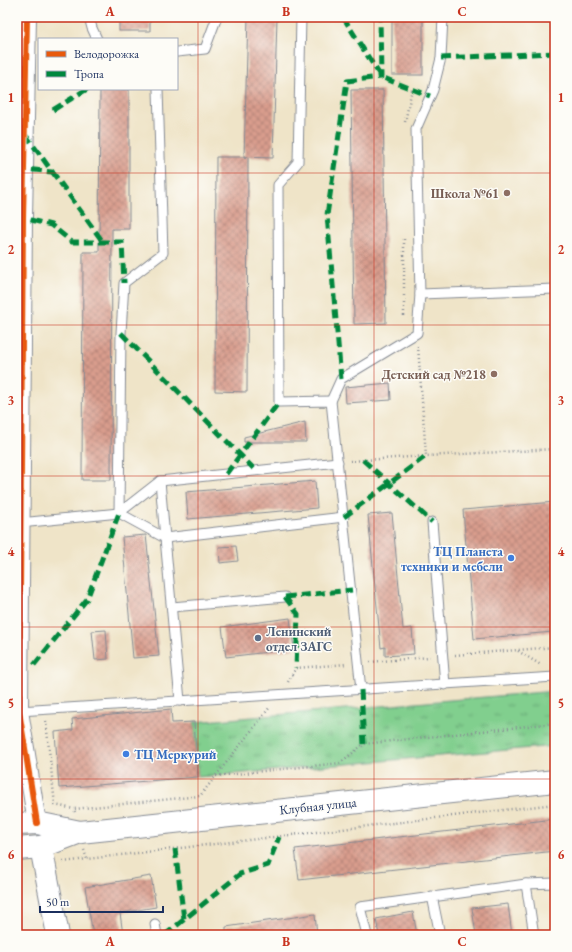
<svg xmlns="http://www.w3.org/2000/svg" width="572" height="952" font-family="'EB Garamond',serif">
	<defs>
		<pattern id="grass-tufts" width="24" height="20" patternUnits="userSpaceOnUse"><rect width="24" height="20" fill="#81cf8e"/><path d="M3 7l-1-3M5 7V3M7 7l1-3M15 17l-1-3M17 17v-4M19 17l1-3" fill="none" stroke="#69a877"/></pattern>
		<pattern id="building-cross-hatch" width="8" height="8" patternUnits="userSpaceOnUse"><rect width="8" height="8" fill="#d99d8d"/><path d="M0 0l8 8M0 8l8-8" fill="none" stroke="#af8076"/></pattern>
	</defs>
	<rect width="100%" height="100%" fill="#fdfcf7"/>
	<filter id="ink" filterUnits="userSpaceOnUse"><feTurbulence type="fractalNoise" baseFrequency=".025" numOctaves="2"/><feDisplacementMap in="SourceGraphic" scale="8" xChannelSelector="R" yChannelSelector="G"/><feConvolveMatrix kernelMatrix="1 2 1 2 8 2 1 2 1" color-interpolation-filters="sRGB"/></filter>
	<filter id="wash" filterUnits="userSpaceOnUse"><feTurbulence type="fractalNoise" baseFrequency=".012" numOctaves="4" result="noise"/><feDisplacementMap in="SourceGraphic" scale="16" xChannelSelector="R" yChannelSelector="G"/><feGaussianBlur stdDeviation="0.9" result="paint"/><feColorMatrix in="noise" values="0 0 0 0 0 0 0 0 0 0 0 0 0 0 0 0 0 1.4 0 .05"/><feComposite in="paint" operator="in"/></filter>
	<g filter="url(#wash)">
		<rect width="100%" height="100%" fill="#efe4c8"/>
		<polygon fill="url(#grass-tufts)" stroke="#4e7f76" points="555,691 555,746 198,777 194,722"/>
		<g id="blocks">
			<g fill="url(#building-cross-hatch)">
				<rect x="119" y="17" width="31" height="14"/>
				<polygon points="248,17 277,17 273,158 244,157"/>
				<rect x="392" y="17" width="31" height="58"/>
				<polygon points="100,89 129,89 129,229 112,229 111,480 82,480 83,252 99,252"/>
				<polygon points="351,90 383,90 386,323 354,324"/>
				<polygon points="216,157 248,157 247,392 215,391"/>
				<polygon points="390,383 391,400 346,403 345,387"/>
				<polygon points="305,422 306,442 244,442 244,437"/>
				<polygon points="315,481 317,508 188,519 186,492"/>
				<polygon points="555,502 555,607 551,607 553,632 474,639 463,510"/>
				<polygon points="392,513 403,629 412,628 414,654 385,656 385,647 381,648 368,515"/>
				<polygon points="146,535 159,656 133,658 122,537"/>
				<polygon points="236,546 238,561 220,563 219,547"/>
				<polygon points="290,618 294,649 226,657 222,627"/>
				<polygon points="106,630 108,659 95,660 92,631"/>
				<polygon points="171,709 172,723 194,722 198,777 59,788 55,732 73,730 72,719"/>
				<polygon points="555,819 555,851 299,880 295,849"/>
				<polygon points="151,876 156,907 120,913 123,935 93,935 85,887"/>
				<polygon points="508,904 512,935 476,935 472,908"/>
				<polygon points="413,912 417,935 379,935 376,919"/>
				<polygon points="315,914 317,935 226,935 226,927"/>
			</g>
		</g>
	</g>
	<g filter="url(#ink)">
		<use href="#blocks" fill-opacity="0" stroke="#858a93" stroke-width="1"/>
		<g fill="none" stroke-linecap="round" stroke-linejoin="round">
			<g stroke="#858a93" stroke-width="11">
				<g id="service">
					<polyline points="89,17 92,28 97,39"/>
					<polyline points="301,17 298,162 278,185 279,402 331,401 361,690"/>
					<polyline points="177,52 205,49 217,17"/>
					<polyline points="158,89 163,253 124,283 121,333 119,513 165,538"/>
					<polyline points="420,294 555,289"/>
					<polyline points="331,401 341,379 417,333 420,294 416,129 433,90 441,58 443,17"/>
					<polyline points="160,481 165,538"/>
					<polyline points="432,522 445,685"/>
					<polyline points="20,523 119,513 160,481 338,462"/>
					<polyline points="172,607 285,597"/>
					<polyline points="180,701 165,538 344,517"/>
					<polyline points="19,711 555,677"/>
					<polyline points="526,884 534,935"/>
					<polyline points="432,896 440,935"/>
					<polyline points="155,924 157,935"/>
					<polyline points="367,935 360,907 526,884 555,883"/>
				</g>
			</g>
			<g stroke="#858a93" stroke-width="20">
				<polyline id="minor" points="27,17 23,218 19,711 37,823"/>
			</g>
			<g stroke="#858a93" stroke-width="24">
				<polyline id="tertiary" points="41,847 58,935"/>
			</g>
			<g stroke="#858a93" stroke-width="24">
				<g id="secondary">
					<polyline points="17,824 37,823 80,832"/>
					<polyline points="17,849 41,847 80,832 555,781"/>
				</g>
			</g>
			<g stroke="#858a93" stroke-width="2.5" stroke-dasharray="1 3" stroke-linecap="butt">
				<polyline points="405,122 412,89"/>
				<polyline points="404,316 404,237"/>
				<polyline points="418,346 426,456 555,449"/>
				<polyline points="350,461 426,456"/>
				<polyline points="518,651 541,665"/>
				<polyline points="455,655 555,647"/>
				<polyline points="370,662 430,657"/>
				<polyline points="288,682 296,668 347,664"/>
				<polyline points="46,721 55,805 74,809"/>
				<polyline points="216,776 340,763 364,744 555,723"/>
				<polyline points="75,812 74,809 200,796 270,707"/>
				<polyline points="84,850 87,859 555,804"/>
				<polyline points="63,862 87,859"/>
			</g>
			<use href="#service" stroke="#fff" stroke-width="9"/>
			<use href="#minor" stroke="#fff" stroke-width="18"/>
			<use href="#tertiary" stroke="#fff" stroke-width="22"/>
			<use href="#secondary" stroke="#fff" stroke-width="22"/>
			<g stroke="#00873e" stroke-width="5" stroke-dasharray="10 5" stroke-linecap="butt">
				<polyline points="343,17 381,77 430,96"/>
				<polyline points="441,58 555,53"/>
				<polyline points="53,110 87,89"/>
				<polyline points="25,134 103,242"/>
				<polyline points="17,168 52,172"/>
				<polyline points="17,214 23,218 51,225 72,242 122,242 124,283"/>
				<polyline points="121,333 256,471"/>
				<polyline points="341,379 327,215 347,81 381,77 380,17"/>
				<polyline points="363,460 432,522"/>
				<polyline points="226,474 279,402"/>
				<polyline points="344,517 426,456"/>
				<polyline points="285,597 298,614 296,668"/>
				<polyline points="285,597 352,590"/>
				<polyline points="34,665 87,599 119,513"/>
				<polyline points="361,690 364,744"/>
				<polyline points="175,849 184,919"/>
				<polyline points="165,935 240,874 268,865 279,837"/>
			</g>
			<g stroke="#fdfcf7" stroke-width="8">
				<polyline id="cycleway" points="27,17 23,218 19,711 37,823"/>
			</g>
			<use href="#cycleway" stroke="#e8590c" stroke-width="6"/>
		</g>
	</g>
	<path fill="none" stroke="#c8321e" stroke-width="1" stroke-opacity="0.55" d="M198 17V935M374 17V935M17 173H555M17 325H555M17 476H555M17 627H555M17 779H555"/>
	<g fill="#8d6e63" stroke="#fdfcf7" stroke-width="1.5">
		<circle cx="507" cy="193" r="4"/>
		<circle cx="494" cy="374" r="4"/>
	</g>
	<g fill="#3f7fe0" stroke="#fdfcf7" stroke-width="1.5">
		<circle cx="511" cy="558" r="4"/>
		<circle cx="126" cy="754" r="4"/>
	</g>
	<circle fill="#5c6f8a" stroke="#fdfcf7" stroke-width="1.5" cx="258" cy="638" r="4"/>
	<g text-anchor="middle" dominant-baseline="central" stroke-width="3" stroke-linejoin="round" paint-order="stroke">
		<g font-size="13" font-weight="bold" fill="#785e54" stroke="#fdfcf7" text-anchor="end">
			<text x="499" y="193">Школа №61</text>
			<text x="486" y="374">Детский сад №218</text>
		</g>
		<g font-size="13" font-weight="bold" fill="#366cbe" stroke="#fdfcf7" text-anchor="end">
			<text x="503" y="551">ТЦ Планета<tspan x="503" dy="15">техники и мебели</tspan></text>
			<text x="134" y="754" text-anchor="start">ТЦ Меркурий</text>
		</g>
		<g font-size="13" font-weight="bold" fill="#4e5e75" stroke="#fdfcf7" text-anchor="start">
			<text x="266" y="631">Ленинский<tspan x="266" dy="15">отдел ЗАГС</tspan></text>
		</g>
		<g font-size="13" fill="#1b2f5e" stroke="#fdfcf7">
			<text transform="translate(318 806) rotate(-6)">Клубная улица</text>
		</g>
	</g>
	<rect width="572" height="952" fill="none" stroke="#fdfcf7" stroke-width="44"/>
	<rect x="38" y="38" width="140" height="52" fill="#fdfcf7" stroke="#a3aaba"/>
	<rect x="46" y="51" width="20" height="6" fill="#e8590c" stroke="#a3aaba"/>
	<text x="74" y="58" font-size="12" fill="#1b2f5e">Велодорожка</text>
	<rect x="46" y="71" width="20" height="6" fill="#00873e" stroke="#a3aaba"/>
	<text x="74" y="78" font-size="12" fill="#1b2f5e">Тропа</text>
	<path d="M40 906v6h123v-6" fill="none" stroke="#1b2f5e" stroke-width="2"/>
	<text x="46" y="906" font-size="12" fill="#1b2f5e" stroke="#fdfcf7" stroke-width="3" paint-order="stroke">50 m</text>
	<rect x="22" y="22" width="528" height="908" fill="none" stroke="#c8321e" stroke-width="1.5"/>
	<g font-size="13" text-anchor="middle" font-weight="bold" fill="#c8321e">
		<text x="110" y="16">A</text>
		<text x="286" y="16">B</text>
		<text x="462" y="16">C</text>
		<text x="11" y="102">1</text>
		<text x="561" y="102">1</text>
		<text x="11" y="254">2</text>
		<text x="561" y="254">2</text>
		<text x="11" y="405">3</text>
		<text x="561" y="405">3</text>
		<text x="11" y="556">4</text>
		<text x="561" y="556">4</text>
		<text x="11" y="708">5</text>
		<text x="561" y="708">5</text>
		<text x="11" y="859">6</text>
		<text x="561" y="859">6</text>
		<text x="110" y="946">A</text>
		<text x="286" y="946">B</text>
		<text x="462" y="946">C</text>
	</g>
</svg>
